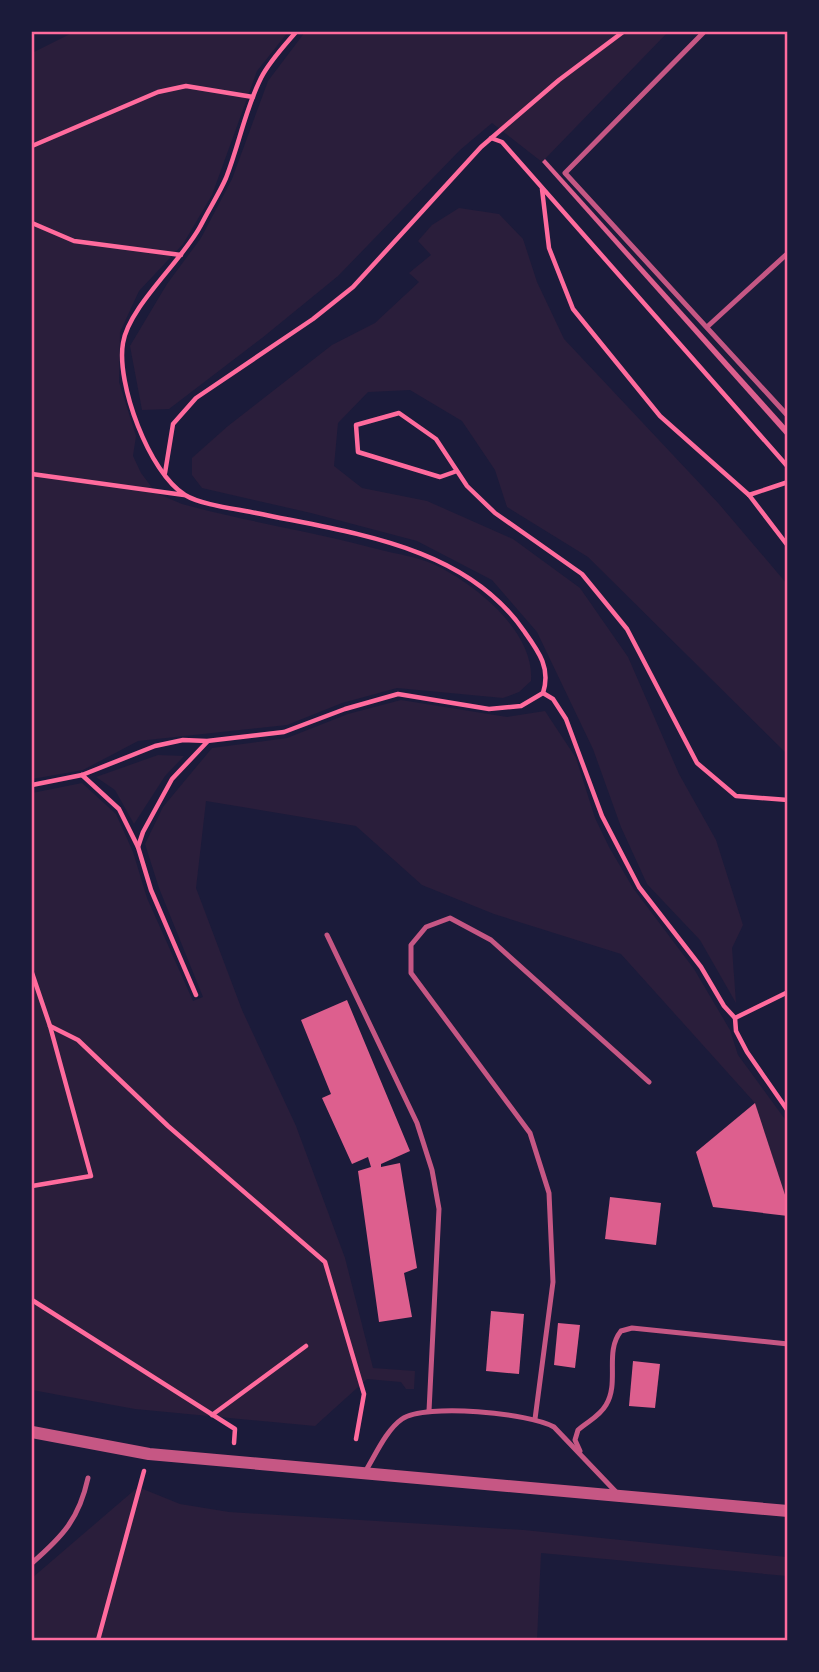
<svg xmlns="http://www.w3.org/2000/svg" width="819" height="1672" font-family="Barlow,sans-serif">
	<rect width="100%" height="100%" fill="#1b1b3a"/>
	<g fill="#2a1e3b">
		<path d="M74 32H288L257 71 212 195 183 244 139 291 120 332 119 382 136 436 133 456 141 473 156 493 182 504C248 522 315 532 381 550 397 554 417 557 433 564 474 583 535 631 531 681L519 692 503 698 397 688 342 703 287 725 138 741 83 770 32 779V53Z"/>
		<polygon points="305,32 668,32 542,162 492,123 460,150 338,276 262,338 169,409 142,410 130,346 167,284 201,238 232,179 268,81"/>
		<polygon points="459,208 499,214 523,239 537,282 564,339 719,504 787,584 787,754 588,557 507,507 495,470 462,421 410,390 368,392 338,423 334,466 362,488 427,501 513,539 580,588 628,657 679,774 716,840 743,925 732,948 736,1003 700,940 647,884 621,827 593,749 537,632 492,580 417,541 311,513 202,488 192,475 192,458 228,426 332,345 375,323 419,282 409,273 431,255 418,241 432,225"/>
		<polygon points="401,700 507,717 545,711 576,758 595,818 609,847 633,888 694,969 730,1030 738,1055 787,1122 787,1204 755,1103 621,954 494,914 422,885 356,826 206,801 196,888 242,1010 296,1126 345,1258 373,1368 415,1371 414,1389 406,1389 401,1382 367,1379 315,1426 135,1409 32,1390 32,793 82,783 116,814 133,852 147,898 193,1001 203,997 159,888 145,844 163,807 212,748 287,738 348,714"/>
		<polygon points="158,755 184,756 165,776 134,824 115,790 96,777"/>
		<polygon points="138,1487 180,1504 229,1512 524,1530 787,1557 787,1576 541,1553 537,1640 32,1640 32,1578"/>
	</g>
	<g fill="#dd5f8e">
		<polygon points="545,159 788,429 788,438 542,162"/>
		<polygon points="347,1000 410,1151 381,1164 381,1167 400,1163 417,1268 404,1273 412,1317 379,1322 358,1171 371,1167 368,1157 352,1164 322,1098 331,1094 301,1020"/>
		<polygon points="755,1103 788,1204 788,1216 713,1207 696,1152"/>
		<polygon points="610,1197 661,1203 656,1245 605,1239"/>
		<polygon points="491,1311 524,1314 519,1374 486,1371"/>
		<polygon points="558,1323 580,1325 575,1368 554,1365"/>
		<polygon points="633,1361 660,1364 655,1408 629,1406"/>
	</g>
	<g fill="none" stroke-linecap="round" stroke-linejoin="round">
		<g stroke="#ff6b9d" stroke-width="4.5">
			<path d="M296 32C284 46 269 62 261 78 245 110 239 145 226 178 219 194 209 209 201 225 183 260 129 306 123 343 116 383 149 473 185 495 201 505 237 509 256 513 351 533 465 545 524 631 539 652 551 668 543 693"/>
			<polyline points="491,138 502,142 788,467"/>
			<polyline points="32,146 158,92 186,86 253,97"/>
			<polyline points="542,189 549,248 573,309 660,416 749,495 788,546"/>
			<polyline points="32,223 74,241 181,255"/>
			<polyline points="457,471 440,477 358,452 356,425 399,413 436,439 467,486 495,513 582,574 627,629 697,763 736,796 788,800"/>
			<polyline points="165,473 173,424 196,398 313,319 353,287 481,147 559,80 623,32"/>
			<polyline points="32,474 184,495"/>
			<polyline points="749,495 788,482"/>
			<polyline points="82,775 119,809 138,847"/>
			<polyline points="32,785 82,775 155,746 183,740 207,741 284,732 345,709 398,694 489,709 521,706 543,693 553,699 566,719 602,816 639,887 701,967 724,1006 735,1018 736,1031 747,1052 788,1111"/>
			<polyline points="32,973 50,1026 91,1176 32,1186"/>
			<polyline points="196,995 151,890 138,847 143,832 172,779 207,742"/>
			<polyline points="735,1018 788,992"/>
			<polyline points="50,1026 78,1040 168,1126 325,1262 364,1394 356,1439"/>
			<polyline points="32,1300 235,1429 234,1443"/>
			<polyline points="212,1415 306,1346"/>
			<polyline points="98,1640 144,1471"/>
		</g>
		<g stroke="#c65784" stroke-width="5">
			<polyline points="704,32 565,173 788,416"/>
			<polyline points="707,327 788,253"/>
			<polyline points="327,935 417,1123 432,1170 439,1209 429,1411"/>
			<polyline points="535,1419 553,1282 549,1193 530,1133 411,973 411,945 426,927 450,918 491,940 649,1082"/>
			<path d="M580 1451 575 1440 578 1430C588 1421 599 1417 606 1405 620 1382 604 1352 621 1331L632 1328 788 1344"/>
			<path d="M365 1472C375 1456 386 1430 402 1419 425 1403 530 1413 554 1427L617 1493"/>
			<path d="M32 1563C63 1536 79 1519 88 1478"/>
		</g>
		<polyline stroke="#c65784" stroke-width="12" points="32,1432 149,1454 788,1511"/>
	</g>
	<rect width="819" height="1672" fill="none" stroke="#1b1b3a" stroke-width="66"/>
	<rect x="33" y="33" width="753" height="1606" fill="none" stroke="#ff6b9d" stroke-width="2.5"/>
</svg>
